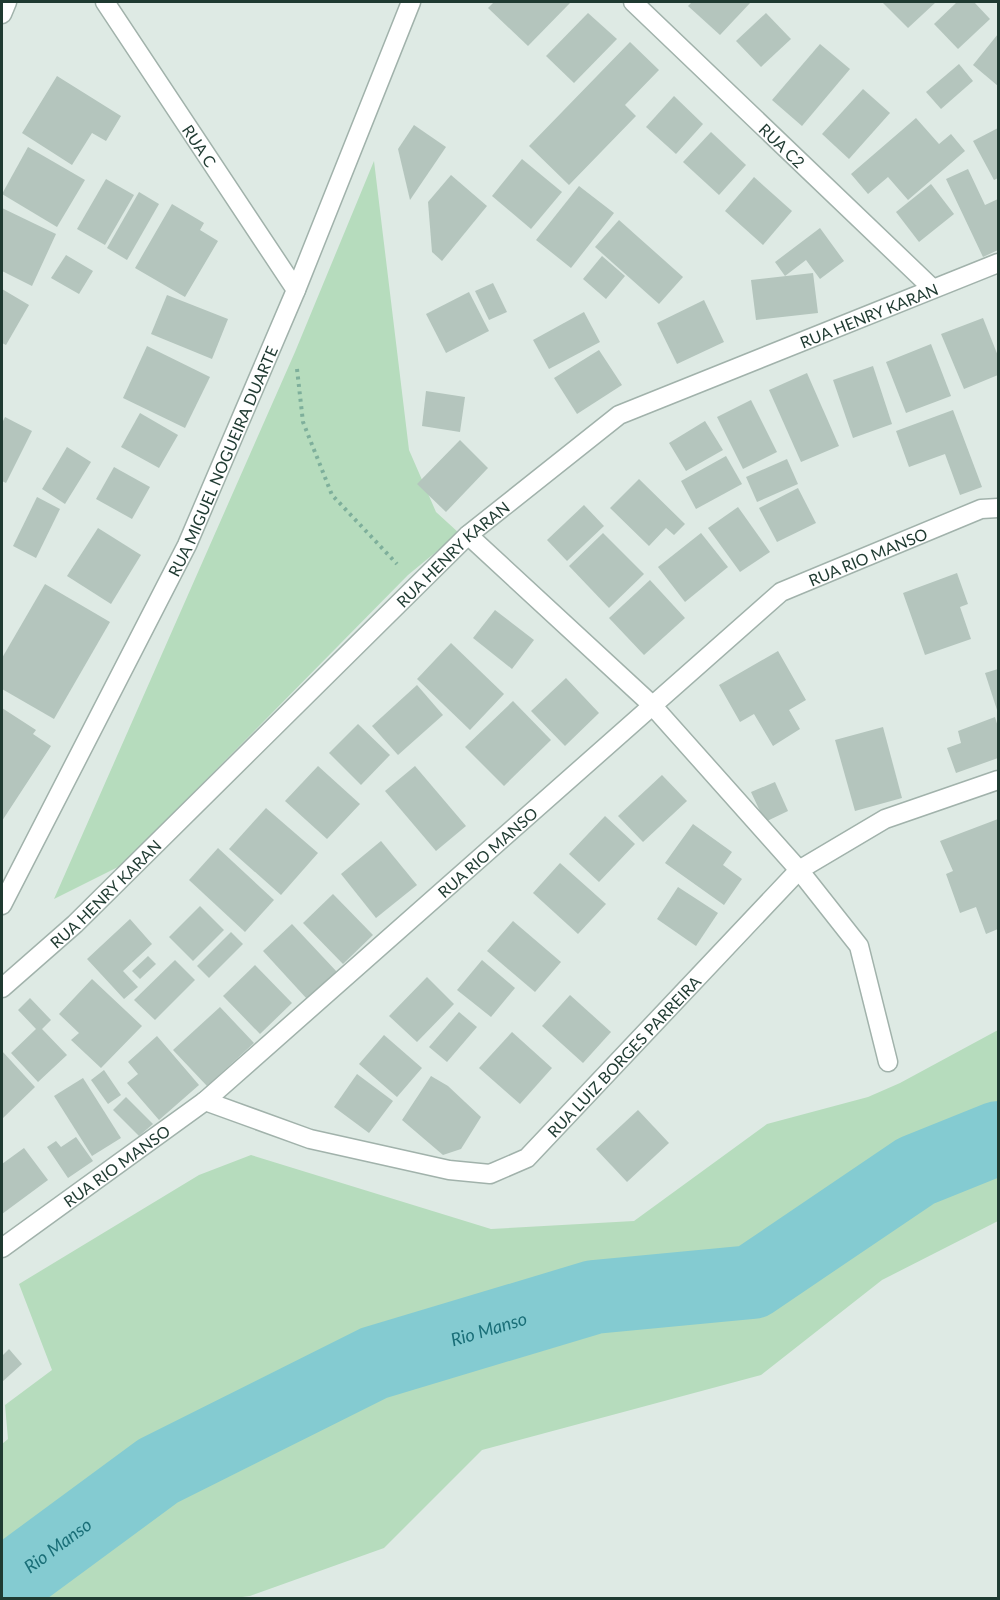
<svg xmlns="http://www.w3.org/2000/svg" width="1000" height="1600" font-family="Lato,sans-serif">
	<rect width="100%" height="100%" fill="#deeae4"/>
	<g fill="#b6dcbd">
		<polygon points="374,161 409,450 436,512 459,533 408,575 122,865 54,899 295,352"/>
		<polygon points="998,1030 998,1221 882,1280 761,1375 482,1450 384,1548 250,1596 234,1598 2,1598 2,1444 8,1439 5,1405 52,1370 19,1284 199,1175 251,1155 491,1229 634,1221 767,1124 868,1097 900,1083"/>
	</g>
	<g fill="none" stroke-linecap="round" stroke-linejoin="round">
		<path stroke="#84cbd1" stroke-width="74" id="s1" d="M2 1586 158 1471 374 1363 594 1297 752 1282 916 1171 998 1138"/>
	</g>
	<g fill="#b4c5bd">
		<polygon points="494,2 571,2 528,46 488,8"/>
		<polygon points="692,2 751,2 720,35 688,6"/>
		<polygon points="882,2 936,2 908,28"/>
		<polygon points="957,2 974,2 990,19 958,49 934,24"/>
		<polygon points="588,13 617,39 574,83 546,56"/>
		<polygon points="766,13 791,39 761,67 736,41"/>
		<polygon points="998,34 998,86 973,65"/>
		<polygon points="630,42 659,70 625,105 636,116 569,185 529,146"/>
		<polygon points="820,44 850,69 802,126 772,100"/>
		<polygon points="959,64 973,81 941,109 926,92"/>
		<polygon points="57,76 121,116 106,141 92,133 72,165 22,133"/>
		<polygon points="863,89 890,113 849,159 822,134"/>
		<polygon points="674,96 703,124 676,154 646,127"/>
		<polygon points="916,118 939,144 951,134 965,151 908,200 888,177 868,194 851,174"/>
		<polygon points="414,125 446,147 410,200 398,149"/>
		<polygon points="998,128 998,178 994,180 973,141"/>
		<polygon points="711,132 746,165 719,195 683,162"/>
		<polygon points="28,147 85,180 57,227 2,194"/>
		<polygon points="522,159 562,192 531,229 492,196"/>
		<polygon points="968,169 985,205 998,199 998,250 983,257 946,179"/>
		<polygon points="451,175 487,206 442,261 432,252 428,202"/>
		<polygon points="754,177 792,211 763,245 725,211"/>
		<polygon points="106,179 134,195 105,245 77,229"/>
		<polygon points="931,184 954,214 919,242 896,212"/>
		<polygon points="579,186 614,213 571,268 536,240"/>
		<polygon points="139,192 159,204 127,260 107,248"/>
		<polygon points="172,204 204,223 200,230 218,241 185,297 135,268"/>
		<polygon points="2,208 56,234 32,286 2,271"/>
		<polygon points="619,220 683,277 659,304 595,247"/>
		<polygon points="820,228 844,261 820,279 806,260 785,276 775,262"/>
		<polygon points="66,255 93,271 79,294 51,278"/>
		<polygon points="602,256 625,276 606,299 583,279"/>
		<polygon points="813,273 818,313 756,320 751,280"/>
		<polygon points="493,283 507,312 489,320 475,291"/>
		<polygon points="2,289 29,305 6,345 2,343"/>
		<polygon points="469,292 489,331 446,353 426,314"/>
		<polygon points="167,295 228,319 212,359 151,334"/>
		<polygon points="704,300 724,342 677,364 657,323"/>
		<polygon points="584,312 600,342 549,369 533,340"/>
		<polygon points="983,318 998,356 998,375 964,389 941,334"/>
		<polygon points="931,344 951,396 906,413 886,362"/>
		<polygon points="147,346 210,377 185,428 123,398"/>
		<polygon points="599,350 622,385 577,414 554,378"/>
		<polygon points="873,366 892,424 853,438 833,380"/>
		<polygon points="807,373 839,446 801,462 769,390"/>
		<polygon points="426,391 465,397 460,432 422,426"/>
		<polygon points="751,400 777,452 743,469 717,417"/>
		<polygon points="953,410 982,487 960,495 945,454 909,467 896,431"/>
		<polygon points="140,413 178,435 159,468 121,447"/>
		<polygon points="5,417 32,431 6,483 2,481 2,423"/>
		<polygon points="705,421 723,450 686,471 669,443"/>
		<polygon points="460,440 488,468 446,512 417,484"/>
		<polygon points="67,447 91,462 65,504 42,489"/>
		<polygon points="726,456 742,484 696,509 681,481"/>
		<polygon points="787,459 798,484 757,502 746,477"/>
		<polygon points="114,467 150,487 132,519 96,499"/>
		<polygon points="639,479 685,524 674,535 666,528 649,546 610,508"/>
		<polygon points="798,488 816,523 777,542 759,508"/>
		<polygon points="37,497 60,509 36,558 13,546"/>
		<polygon points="584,505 604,526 567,561 547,540"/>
		<polygon points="738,507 770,552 740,572 708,528"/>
		<polygon points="98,528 141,555 111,604 67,576"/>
		<polygon points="603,533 644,574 609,608 569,566"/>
		<polygon points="701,533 728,567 685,602 658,567"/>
		<polygon points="957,573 968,604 960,607 971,639 925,655 903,593"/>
		<polygon points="650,580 685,618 644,655 609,618"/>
		<polygon points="45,584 110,622 54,719 2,689 2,658"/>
		<polygon points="495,610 534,640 512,669 473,638"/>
		<polygon points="451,643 504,694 470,730 417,679"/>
		<polygon points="778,651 806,700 789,710 800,729 773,746 754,714 740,722 719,685"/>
		<polygon points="998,669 998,713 985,673"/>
		<polygon points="566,678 599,713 565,746 531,711"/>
		<polygon points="417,685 443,715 398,755 372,726"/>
		<polygon points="513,701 551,740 504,786 465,747"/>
		<polygon points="2,708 36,730 33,734 51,746 2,821"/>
		<polygon points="995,717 998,727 998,758 956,773 947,748 961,743 958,731"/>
		<polygon points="358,724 390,755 361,785 329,753"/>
		<polygon points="883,727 902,798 855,811 835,740"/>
		<polygon points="318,766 360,804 327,839 285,801"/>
		<polygon points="415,766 466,826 436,851 385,791"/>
		<polygon points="662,775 687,801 643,842 618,816"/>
		<polygon points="775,782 788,811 765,822 751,792"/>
		<polygon points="266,808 318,853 281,895 229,849"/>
		<polygon points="605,816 635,844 599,882 569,854"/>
		<polygon points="998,819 998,929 986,934 976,907 960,913 946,874 953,871 940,841"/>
		<polygon points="693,824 732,852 723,865 742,879 724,905 665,863"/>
		<polygon points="381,841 417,885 376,918 341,874"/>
		<polygon points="218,848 274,900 245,932 189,880"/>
		<polygon points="560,863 606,904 578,934 533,893"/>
		<polygon points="678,887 718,913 696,946 657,919"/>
		<polygon points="333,894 373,935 343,964 303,923"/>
		<polygon points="200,906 224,930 193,961 169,937"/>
		<polygon points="130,919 152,944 123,971 138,987 124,999 87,959"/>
		<polygon points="513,921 561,962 535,992 487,951"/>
		<polygon points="292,924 337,972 307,999 263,951"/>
		<polygon points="231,932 243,944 209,978 197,966"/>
		<polygon points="148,956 156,964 140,979 132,971"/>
		<polygon points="175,960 195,980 155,1020 134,1000"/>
		<polygon points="482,960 515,988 491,1017 457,990"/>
		<polygon points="255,965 292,1003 260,1034 223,996"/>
		<polygon points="427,977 454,1004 417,1042 389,1016"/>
		<polygon points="92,979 142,1026 101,1068 71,1040 79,1033 59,1014"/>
		<polygon points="570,995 611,1032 583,1063 542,1026"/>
		<polygon points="30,998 51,1020 42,1029 67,1055 38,1082 11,1053 36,1029 18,1010"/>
		<polygon points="220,1007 254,1043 207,1086 173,1050"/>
		<polygon points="459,1012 477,1027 447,1062 429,1047"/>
		<polygon points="512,1032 552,1068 520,1104 479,1068"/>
		<polygon points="384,1035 422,1068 397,1097 359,1064"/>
		<polygon points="157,1036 199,1085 159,1120 127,1083 138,1074 128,1062"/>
		<polygon points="2,1051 35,1087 2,1119"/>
		<polygon points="104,1070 121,1095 108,1104 91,1080"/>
		<polygon points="357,1074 393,1101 369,1133 334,1107"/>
		<polygon points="431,1076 448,1086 481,1117 461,1149 443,1155 402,1120"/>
		<polygon points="83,1078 121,1138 92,1156 54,1096"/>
		<polygon points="126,1097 153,1124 139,1136 113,1110"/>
		<polygon points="638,1110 669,1143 627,1182 596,1149"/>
		<polygon points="76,1137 93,1161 68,1178 47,1147 56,1141 61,1147"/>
		<polygon points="24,1148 48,1180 2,1214 2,1164"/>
		<polygon points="9,1349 22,1364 2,1382 2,1356"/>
	</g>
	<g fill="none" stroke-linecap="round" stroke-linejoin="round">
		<g stroke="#a1b2ab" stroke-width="21">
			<g id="street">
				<path id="s2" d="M105 2 296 290"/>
				<path id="s3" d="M633 2 932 288"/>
				<polyline points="2,14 7,2"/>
				<polyline points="468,535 651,704 799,870 859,946 888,1062"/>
				<path id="s4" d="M2 905 187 545 296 290 411 2"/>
				<path id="s5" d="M2 988 75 924 468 535 619 415 998 263"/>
				<path id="s6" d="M205 1101 310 1139 449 1170 490 1174 527 1158 799 870 885 819 998 780"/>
				<path id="s7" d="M2 1248 205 1101 781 592 981 509 998 508"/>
			</g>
		</g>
		<polyline stroke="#7eaf9b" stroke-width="4" stroke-dasharray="3 4.5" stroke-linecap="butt" points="297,369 303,422 332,495 397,564"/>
		<use href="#street" stroke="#fff" stroke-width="18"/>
	</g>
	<g text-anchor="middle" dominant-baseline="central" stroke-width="6" stroke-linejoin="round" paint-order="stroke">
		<g font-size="16" fill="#1f3a31" stroke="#eff7f2">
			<text stroke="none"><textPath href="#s3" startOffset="207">RUA C2</textPath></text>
			<text stroke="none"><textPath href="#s2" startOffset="172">RUA C</textPath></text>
			<text stroke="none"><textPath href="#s5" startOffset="1112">RUA HENRY KARAN</textPath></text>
			<text stroke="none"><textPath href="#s4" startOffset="496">RUA MIGUEL NOGUEIRA DUARTE</textPath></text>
			<text stroke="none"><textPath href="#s5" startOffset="626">RUA HENRY KARAN</textPath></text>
			<text stroke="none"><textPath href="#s7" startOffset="1113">RUA RIO MANSO</textPath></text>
			<text stroke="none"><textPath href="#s7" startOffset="627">RUA RIO MANSO</textPath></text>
			<text stroke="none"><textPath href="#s5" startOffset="140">RUA HENRY KARAN</textPath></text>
			<text stroke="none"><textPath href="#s6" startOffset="476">RUA LUIZ BORGES PARREIRA</textPath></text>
			<text stroke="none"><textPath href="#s7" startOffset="141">RUA RIO MANSO</textPath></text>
		</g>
		<g font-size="18" font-style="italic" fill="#196e77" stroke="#eff7f2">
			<text stroke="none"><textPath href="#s1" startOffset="555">Rio Manso</textPath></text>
			<text stroke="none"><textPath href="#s1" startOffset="69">Rio Manso</textPath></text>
		</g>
	</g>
	<rect width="1000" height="1600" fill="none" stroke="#1f3a31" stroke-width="6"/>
</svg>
